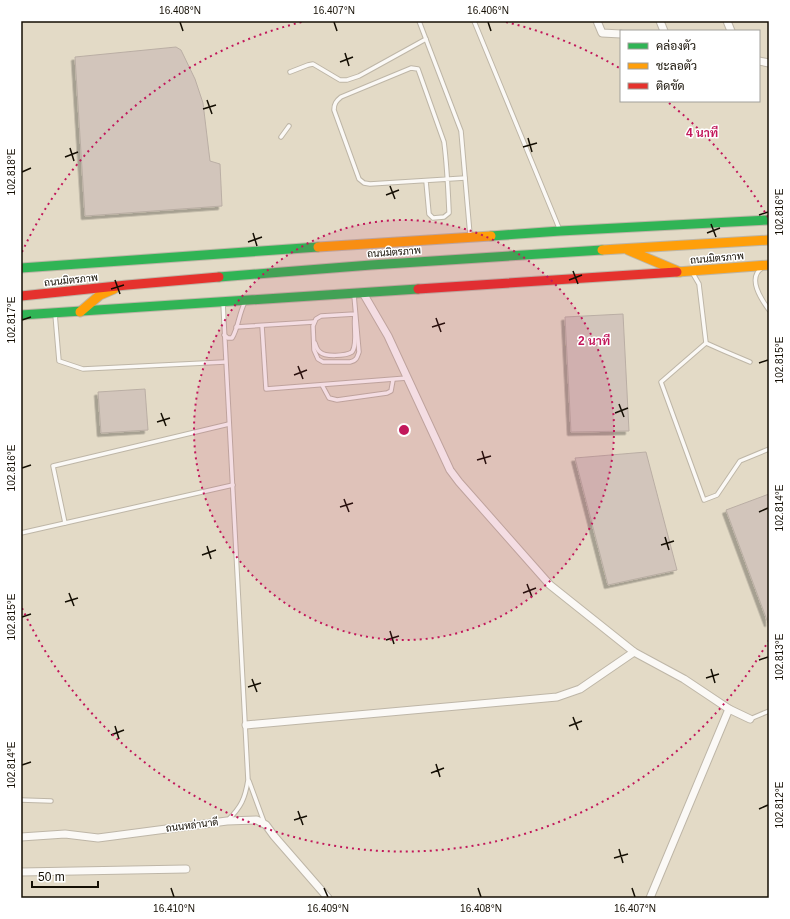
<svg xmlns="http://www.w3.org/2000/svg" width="790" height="919" font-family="Arial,Sarabun,sans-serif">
	<defs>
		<filter id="shadow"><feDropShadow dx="-3.5" dy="3.5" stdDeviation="0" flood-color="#0004"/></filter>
	</defs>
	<rect width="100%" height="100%" fill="#e3dac6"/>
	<g fill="#d2c5bb" stroke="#baaea4" filter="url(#shadow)">
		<polygon points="176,47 181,50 195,79 203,103 210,161 220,164 222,206 85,216 75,57"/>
		<polygon points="623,314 629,431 571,432 565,317"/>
		<polygon points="145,389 148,430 101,433 98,392"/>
		<polygon points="646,452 677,570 608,585 575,458"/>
		<polygon points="769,494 769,623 768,623 726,510"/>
	</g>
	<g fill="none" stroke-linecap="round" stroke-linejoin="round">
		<g stroke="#beb6a7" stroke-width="5.5">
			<g id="lane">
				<polyline points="419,21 461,131 470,235"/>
				<polyline points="474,21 559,228"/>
				<polyline points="290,72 308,65 313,64 340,80 347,80 359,76 426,39"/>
				<polyline points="281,137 289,126"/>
				<path d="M426 181 429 214 433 218 444 217 449 213V211C448 188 447 165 444 142L418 69 411 68 341 97C336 101 334 104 334 110L359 179 364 183 370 184C402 182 433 180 465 178"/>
				<path d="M762 268C747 278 761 299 769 310"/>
				<polyline points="692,272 699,284 706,343 661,382 704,500 717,495 740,461 769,449"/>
				<path d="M354 295 359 352C357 358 356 361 350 362H323L318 359 314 350 313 326 316 319 321 316 355 314"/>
				<path d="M223 303 248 780C245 799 241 807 228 820"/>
				<polyline points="55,314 59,361 83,369 225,362"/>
				<polyline points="262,326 266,389 407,378"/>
				<polyline points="236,327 314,322"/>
				<path d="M224 335 228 338H232C238 329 239 313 245 302"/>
				<path d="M315 343C316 346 317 350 320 352 325 357 346 356 352 352 358 344 353 326 355 315"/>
				<polyline points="706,343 724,351 750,362"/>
				<polyline points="322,385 329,398 337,400 387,393 391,391 393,380"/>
				<polyline points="65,523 53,466 229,424"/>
				<polyline points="21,533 233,485"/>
				<polyline points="750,719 769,711"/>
				<polyline points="249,781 264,822"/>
				<polyline points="21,800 51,801"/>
			</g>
		</g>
		<g stroke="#beb6a7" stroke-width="9">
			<g id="street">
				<polyline points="597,21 602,33 621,34"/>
				<polyline points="660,21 664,31"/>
				<polyline points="727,21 731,31"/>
				<polyline points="759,61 769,63"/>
				<polyline points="363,293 388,336 450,470 459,482 550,585 634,652 684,679 729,709 750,719"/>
				<polyline points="246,725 557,697 580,689 634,652"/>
				<polyline points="21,837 65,834 98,838 227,821 257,820 266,825 274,836 328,898"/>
				<polyline points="21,872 186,869"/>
				<polyline points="650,898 729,709"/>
			</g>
		</g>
		<g stroke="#beb6a7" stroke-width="11">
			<g id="fast">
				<polyline points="491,236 560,231 769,220"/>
				<polyline points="21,268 318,247"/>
				<polyline points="219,277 371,265 602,250"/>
				<polyline points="21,315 418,289"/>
			</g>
		</g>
		<g stroke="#beb6a7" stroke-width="11">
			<g id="slow">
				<polyline points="318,247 491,236"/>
				<polyline points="602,250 769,240"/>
				<polyline points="628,250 680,272"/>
				<polyline points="677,272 769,265"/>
				<polyline points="80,312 100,295 114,289"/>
			</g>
		</g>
		<g stroke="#beb6a7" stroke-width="11">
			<g id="jam">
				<polyline points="418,289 677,272"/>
				<polyline points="21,296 127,285 219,277"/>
			</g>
		</g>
		<use href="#lane" stroke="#fbf9f6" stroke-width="3.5"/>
		<use href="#street" stroke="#fbf9f6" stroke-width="7"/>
		<use href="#fast" stroke="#30b455" stroke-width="9"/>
		<use href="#slow" stroke="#ff9f0a" stroke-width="9"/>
		<use href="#jam" stroke="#e5322d" stroke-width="9"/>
	</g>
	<path fill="none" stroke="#140e03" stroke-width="1.5" d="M180 22 183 31M334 22 337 31M488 22 491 31M345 53 349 66M340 62 353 57M207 100 212 114M203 109 216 105M528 138 532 152M523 147 537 143M70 148 74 161M65 157 78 152M22 172 31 168M390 186 395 199M386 195 399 190M759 215 768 212M711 224 716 237M253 233 257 246M707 233 720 228M248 242 262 237M573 271 578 284M115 280 120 294M569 280 582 275M111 289 124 285M436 318 441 332M22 320 31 317M432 327 445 323M759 363 768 360M298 366 303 379M294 375 307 370M619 404 624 417M161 413 166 426M615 413 628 408M157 422 170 418M482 451 486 464M477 460 491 456M22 468 31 465M344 499 349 512M340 507 353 503M759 512 768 508M665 537 669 550M661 545 674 541M207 546 211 559M202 555 216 550M527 584 532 597M69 593 74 606M523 593 536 588M65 602 78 598M22 617 31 614M390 631 394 644M386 640 399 636M759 660 768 657M711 669 715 683M706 678 719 674M252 679 257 692M248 687 261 683M573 717 578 730M115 726 119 739M569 726 582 721M111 735 124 730M436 764 440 777M22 765 31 762M431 773 444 768M759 809 768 805M298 811 303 825M294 820 307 816M619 849 623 863M614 858 628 854M171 888 174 897M324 888 328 897M478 888 481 897M632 888 635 897"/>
	<circle cx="404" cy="430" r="210" fill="#c2185b" fill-opacity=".12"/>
	<g fill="none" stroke="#c2185b" stroke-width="2" stroke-dasharray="2 4">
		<circle cx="404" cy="430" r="210"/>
		<path d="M769 640A421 421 0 0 1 22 608M22 252A421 421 0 0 1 302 22M506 22A421 421 0 0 1 621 69M669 103A421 421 0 0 1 769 219"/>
	</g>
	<g text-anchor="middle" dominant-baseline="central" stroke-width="3" stroke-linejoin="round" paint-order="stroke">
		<g font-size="10" fill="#140e03" stroke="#fff">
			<text transform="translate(394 252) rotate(-4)">ถนนมิตรภาพ</text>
			<text transform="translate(717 258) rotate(-5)">ถนนมิตรภาพ</text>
			<text transform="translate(71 280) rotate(-6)">ถนนมิตรภาพ</text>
			<text transform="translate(192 825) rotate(-7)">ถนนหล่านาดี</text>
		</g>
	</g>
	<circle cx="404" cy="430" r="6" fill="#c2185b" stroke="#fff" stroke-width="2"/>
	<g font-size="12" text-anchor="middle" font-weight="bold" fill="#c2185b" stroke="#fff" stroke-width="3" stroke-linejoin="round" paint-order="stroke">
		<text x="702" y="137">4 นาที</text>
		<text x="594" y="345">2 นาที</text>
	</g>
	<rect width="790" height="919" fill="none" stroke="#ffffff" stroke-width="44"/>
	<rect x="620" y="30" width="140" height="72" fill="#ffffff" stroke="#a19f9a"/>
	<rect x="628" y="43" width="20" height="6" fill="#30b455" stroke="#a19f9a"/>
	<text x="656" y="50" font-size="12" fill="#140e03">คล่องตัว</text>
	<rect x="628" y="63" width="20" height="6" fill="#ff9f0a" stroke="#a19f9a"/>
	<text x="656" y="70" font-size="12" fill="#140e03">ชะลอตัว</text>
	<rect x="628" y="83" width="20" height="6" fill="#e5322d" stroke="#a19f9a"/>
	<text x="656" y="90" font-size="12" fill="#140e03">ติดขัด</text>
	<path d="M32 881v6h66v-6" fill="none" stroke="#140e03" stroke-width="2"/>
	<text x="38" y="881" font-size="12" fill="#140e03" stroke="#ffffff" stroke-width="3" paint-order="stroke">50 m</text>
	<rect x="22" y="22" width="746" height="875" fill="none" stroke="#140e03" stroke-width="1.5"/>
	<g font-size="10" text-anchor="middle" fill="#140e03">
		<text x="180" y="14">16.408°N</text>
		<text x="334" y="14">16.407°N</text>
		<text x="488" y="14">16.406°N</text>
		<text transform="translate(11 172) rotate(-90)" y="4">102.818°E</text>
		<text transform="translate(779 212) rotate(-90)" y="4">102.816°E</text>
		<text transform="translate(11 320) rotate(-90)" y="4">102.817°E</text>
		<text transform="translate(779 360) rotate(-90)" y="4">102.815°E</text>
		<text transform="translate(11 468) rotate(-90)" y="4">102.816°E</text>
		<text transform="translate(779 508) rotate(-90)" y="4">102.814°E</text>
		<text transform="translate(11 617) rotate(-90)" y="4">102.815°E</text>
		<text transform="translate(779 657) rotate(-90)" y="4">102.813°E</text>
		<text transform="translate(11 765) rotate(-90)" y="4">102.814°E</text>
		<text transform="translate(779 805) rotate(-90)" y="4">102.812°E</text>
		<text x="174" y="912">16.410°N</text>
		<text x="328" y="912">16.409°N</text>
		<text x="481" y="912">16.408°N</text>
		<text x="635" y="912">16.407°N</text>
	</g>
</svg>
